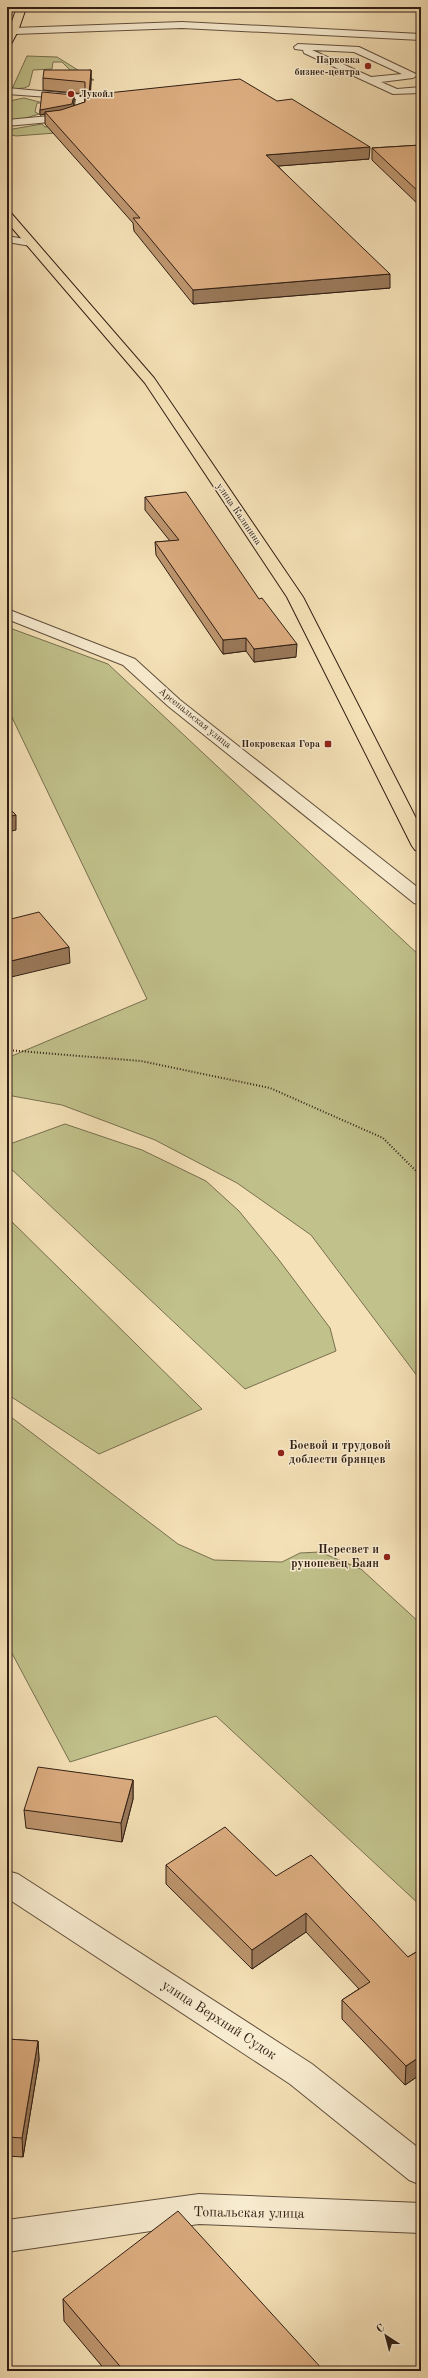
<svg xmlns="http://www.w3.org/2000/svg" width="428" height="2378" font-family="'Old Standard TT',serif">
	<rect width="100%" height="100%" fill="#f5e1b7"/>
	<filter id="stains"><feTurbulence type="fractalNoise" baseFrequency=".005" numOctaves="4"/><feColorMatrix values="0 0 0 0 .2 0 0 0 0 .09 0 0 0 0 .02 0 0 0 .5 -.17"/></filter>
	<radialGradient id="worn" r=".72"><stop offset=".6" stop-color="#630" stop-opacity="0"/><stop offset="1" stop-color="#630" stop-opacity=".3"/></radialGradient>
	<g fill="#c1c18b" stroke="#787050">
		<polygon points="27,56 57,57 94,80 74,80 70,70 62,62 53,62 52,69 33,70 29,86 24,88 12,89"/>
		<polygon points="24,98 43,103 37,103 35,112 39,114 19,120 7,120 9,101"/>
		<polygon points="42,124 45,127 65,125 95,130 16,136 7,134 7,130"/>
		<polygon points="7,627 108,664 421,957 421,1381 311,1235 237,1183 155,1140 62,1105 7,1095 7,1058 147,999 7,707"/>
		<polygon points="65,1124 142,1150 206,1181 239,1211 279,1260 330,1328 336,1351 245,1389 7,1165 7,1145"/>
		<polygon points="7,1217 202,1409 99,1454 10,1396 7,1392"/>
		<polygon points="7,1414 178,1544 214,1560 282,1562 300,1553 320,1552 361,1569 421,1624 421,1906 216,1716 70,1762 7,1644"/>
	</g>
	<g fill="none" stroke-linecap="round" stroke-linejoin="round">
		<g stroke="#614f3d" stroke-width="2">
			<g id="service">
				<path d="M298 44 359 47 418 75 413 78 381 82 397 89 421 87V93L393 94 304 53 303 50 295 49 294 47ZM312 50 354 52 402 74 371 77Z"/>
				<polygon points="7,88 84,95 84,113 61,121 7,126 7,120 60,115 74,111 76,99 7,94"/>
				<polygon points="7,236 31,240 37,243 31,246 7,242"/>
			</g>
		</g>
		<g stroke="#614f3d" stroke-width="2">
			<g id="minor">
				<polygon points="182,22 421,34 421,40 182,28 14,34 10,31 14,28"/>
				<polygon points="7,1871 18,1874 312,2064 421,2150 421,2185 409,2180 290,2084 7,1898"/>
				<polygon points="199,2194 421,2203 421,2233 199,2224 7,2252 7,2220"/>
			</g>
		</g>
		<g stroke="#614f3d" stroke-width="2">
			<polygon id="tertiary" points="7,609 135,659 180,700 421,890 421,905 414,903 168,706 123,665 7,619"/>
		</g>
		<g stroke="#301e14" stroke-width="2">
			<g id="primary">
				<polygon points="17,7 26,8 18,31 10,46 7,47 7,36"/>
				<polygon points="7,212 11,213 154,378 303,597 421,828 421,851 415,850 412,846 287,597 145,383 7,222"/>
			</g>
		</g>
		<polyline stroke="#301e14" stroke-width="2" stroke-dasharray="1 2" stroke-linecap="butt" points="7,1050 141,1061 270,1088 383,1138 421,1176"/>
		<use href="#service" fill="#f8ecd0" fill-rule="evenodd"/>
		<use href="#minor" fill="#f8ecd0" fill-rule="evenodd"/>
		<use href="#tertiary" fill="#f8ecd0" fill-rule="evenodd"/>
		<use href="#primary" fill="#f5e1b7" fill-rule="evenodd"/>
	</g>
	<g fill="#bd956e" stroke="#301e14">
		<polygon points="91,70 91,81 90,95 369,159 278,166 390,288 193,304 134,231 133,223 45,124 45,114 40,115 40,110 74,95 74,100 73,106 85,102 85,94 43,90 43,78"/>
		<polygon points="421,145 421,207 372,160 372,148"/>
		<polygon points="145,497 296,657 254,662 246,651 223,654 156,555 155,542 170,541 145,510"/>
		<polygon points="133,1780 133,1799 122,1842 26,1828 24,1810"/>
		<polygon points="166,1865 276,1876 408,1957 421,1949 421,2074 405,2085 342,2019 342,2000 359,1989 306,1932 252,1969 166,1884"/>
		<polygon points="7,2039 38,2041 39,2060 23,2157 7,2156"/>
		<polygon points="63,2299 324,2371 106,2371 64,2321"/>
	</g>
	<g fill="#9a795a" stroke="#301e14">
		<polygon points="91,70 91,81 90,107 89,95"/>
		<polygon points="74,95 74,100 73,110 45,112 45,114 40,115 40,110"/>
		<polygon points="370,147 369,159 266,167 266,155"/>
		<polygon points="390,274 390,288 193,304 193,290"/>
		<polygon points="246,638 246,651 223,654 223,640"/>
		<polygon points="297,644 296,657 254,662 254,649"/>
		<polygon points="16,815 16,830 7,832 7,817"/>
		<polygon points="69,947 70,963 7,978 7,962"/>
		<polygon points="133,1780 133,1799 122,1842 121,1823"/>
		<polygon points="306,1913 306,1932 252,1969 252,1950"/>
		<polygon points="38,2041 39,2060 23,2157 22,2138"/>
		<polygon points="421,2056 421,2074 405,2085 406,2066"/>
	</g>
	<g fill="#dcad80" stroke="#301e14">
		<polygon points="44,70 91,70 89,95 240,79 277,101 292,99 370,147 266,155 390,274 193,290 133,218 140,218 45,112 61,110 85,102 85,82 43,78"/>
		<polygon points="42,92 74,95 72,104 40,110"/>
		<polygon points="421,145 421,194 372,148"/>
		<polygon points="186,492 259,599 262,598 297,644 254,649 246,638 223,640 155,542 179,540 145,497"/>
		<polygon points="7,806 16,815 7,817"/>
		<polygon points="39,912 69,947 7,962 7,920"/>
		<polygon points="38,1767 133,1780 121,1823 24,1810"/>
		<polygon points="225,1827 276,1876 311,1855 408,1957 421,1949 421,2056 406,2066 342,2000 370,1982 306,1913 252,1950 166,1865"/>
		<polygon points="7,2039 38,2041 22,2138 7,2137"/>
		<polygon points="178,2211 324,2371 124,2371 63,2299"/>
	</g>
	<g fill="#8f2418" stroke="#f8ecd0" stroke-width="1.5">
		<circle cx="368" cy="66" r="4"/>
		<circle cx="71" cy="94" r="4"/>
		<rect x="324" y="740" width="8" height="8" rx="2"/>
		<circle cx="281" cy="1453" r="4"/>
		<circle cx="387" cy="1557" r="4"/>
	</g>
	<g text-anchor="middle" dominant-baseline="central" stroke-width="3" stroke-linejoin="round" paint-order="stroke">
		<g font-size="10" font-weight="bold" fill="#301e14" stroke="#f8ecd0" text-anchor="end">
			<text x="360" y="60">Парковка<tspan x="360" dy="12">бизнес-центра</tspan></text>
			<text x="79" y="94" text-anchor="start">Лукойл</text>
			<text x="320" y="744">Покровская Гора</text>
		</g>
		<g font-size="10" fill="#301e14" stroke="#f8ecd0">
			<text transform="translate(239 514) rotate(56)">улица Калинина</text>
			<text transform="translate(195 718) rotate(39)">Арсенальская улица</text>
		</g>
		<g font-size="12" font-weight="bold" fill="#301e14" stroke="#f8ecd0" text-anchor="start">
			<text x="289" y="1446">Боевой и трудовой<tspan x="289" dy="14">доблести брянцев</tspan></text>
			<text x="379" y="1550" text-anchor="end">Пересвет и<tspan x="379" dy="14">рунопевец Баян</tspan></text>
		</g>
		<g font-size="14" fill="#301e14" stroke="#f8ecd0">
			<text transform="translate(219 2020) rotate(33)">улица Верхний Судок</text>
			<text transform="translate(249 2213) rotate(1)">Топальская улица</text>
		</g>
	</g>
	<rect width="428" height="2378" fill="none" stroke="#f5e1b7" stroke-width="24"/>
	<rect x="8" y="8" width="412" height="2362" fill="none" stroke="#301e14" stroke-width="2"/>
	<rect x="12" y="12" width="404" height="2354" fill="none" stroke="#301e14"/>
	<g transform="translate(386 2336) rotate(324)" stroke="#f8ecd0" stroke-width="3" paint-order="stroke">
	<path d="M0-3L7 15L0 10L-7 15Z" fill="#301e14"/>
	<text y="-6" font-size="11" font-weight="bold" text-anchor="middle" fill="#301e14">С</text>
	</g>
	<rect width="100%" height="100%" filter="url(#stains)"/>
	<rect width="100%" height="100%" fill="url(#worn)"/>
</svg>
